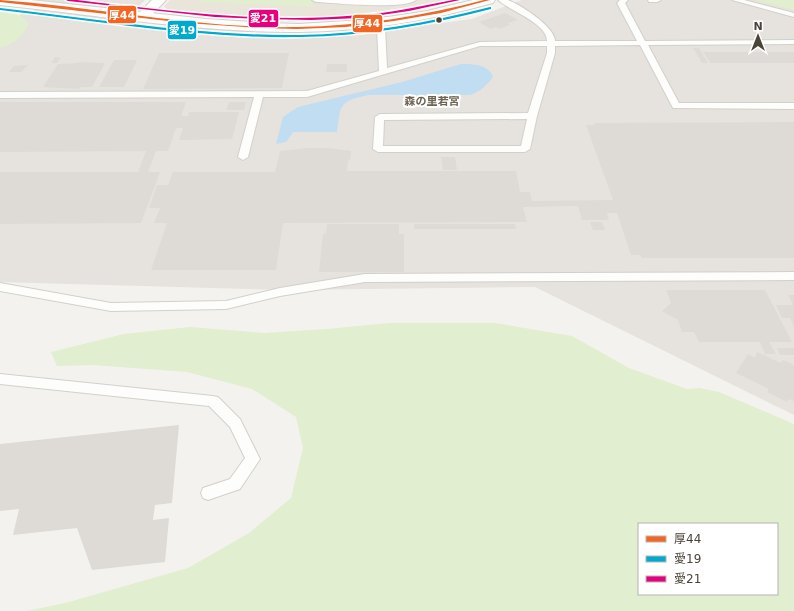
<svg xmlns="http://www.w3.org/2000/svg" width="794" height="611" font-family="'DejaVu Sans','Noto Sans JP',sans-serif">
	<rect width="100%" height="100%" fill="#f4f2ee"/>
	<polygon fill="#e6e2de" points="43,0 145,0 122,24 231,34 315,35 375,32 472,19 522,0 772,0 794,5 794,415 535,287 285,290 0,282 0,21 31,12"/>
	<polygon fill="#eae5da" points="170,0 458,0 436,6 370,15 299,19 242,18 168,11 164,6"/>
	<g fill="#e1eecf" fill-rule="evenodd">
		<polygon points="200,0 315,0 312,7 199,2"/>
		<polygon points="754,0 794,0 794,10"/>
		<path d="M0 12 20 15 29 23C24 36 14 44 0 48Z"/>
		<path d="M389 323H495L572 336 629 368 687 389 700 388 719 392 794 424V611H27L69 602 188 568 249 533 291 498 303 448 296 417 252 389 187 372 93 365 57 366 51 352 124 334 190 327 264 333 327 329ZM639 524H777V594H639Z"/>
	</g>
	<path fill="#c0ddf1" d="M461 64C473 64 488 64 493 77 486 86 481 91 470 95H368C338 102 341 104 337 132H293L286 142 276 144 283 117 298 107 402 82Z"/>
	<g fill="#dedbd6">
		<polygon points="505,13 518,20 508,23 510,25 499,29 496,27 491,29 479,22"/>
		<polygon points="693,48 699,48 708,63 702,63"/>
		<polygon points="703,52 794,52 794,63 711,63"/>
		<polygon points="159,53 289,53 282,88 143,89"/>
		<polygon points="55,57 61,58 57,63 51,63"/>
		<polygon points="114,60 137,60 124,87 99,87"/>
		<polygon points="79,62 105,63 92,87 81,87 79,89 43,87 58,64 78,63"/>
		<polygon points="327,64 347,64 347,72 326,72"/>
		<polygon points="28,65 21,72 9,72 14,66"/>
		<polygon points="0,102 186,102 181,116 188,116 189,112 239,112 232,139 179,140 183,128 176,128 168,151 156,151 148,172 160,172 141,223 0,224 0,172 138,172 146,151 0,152"/>
		<polygon points="229,102 246,102 244,110 226,110"/>
		<polygon points="794,122 794,258 642,258 640,255 631,255 617,213 607,213 609,220 582,220 578,206 523,207 527,222 283,223 276,270 151,270 167,223 154,223 160,208 149,208 157,185 168,185 173,172 275,172 280,151 309,148 328,148 351,151 350,160 348,160 347,171 516,171 520,192 530,192 532,201 613,200 586,125 595,125 594,123"/>
		<polygon points="441,157 455,157 457,170 443,170"/>
		<polygon points="590,222 602,222 605,230 593,230"/>
		<polygon points="327,224 399,224 399,234 404,234 404,272 319,272 323,234 326,234"/>
		<polygon points="414,224 515,224 516,229 414,229"/>
		<polygon points="666,290 765,290 792,342 769,342 776,354 765,354 760,342 699,342 694,332 682,332 678,320 662,311 671,303"/>
		<polygon points="788,295 794,295 794,327 790,318 782,318 776,305 793,305"/>
		<polygon points="777,348 794,348 794,355 780,355"/>
		<polygon points="757,352 781,363 783,360 794,365 794,401 789,399 787,402 767,392 769,389 736,373 748,354 755,358"/>
		<polygon points="179,425 172,503 155,505 153,520 169,518 165,562 92,570 77,528 13,535 19,509 0,511 0,444"/>
	</g>
	<g fill="none" stroke-linecap="round" stroke-linejoin="round">
		<g stroke="#d2d0cb" stroke-width="2">
			<g id="service">
				<path d="M312 0H416C403 10 335 3 316 2Z"/>
				<path d="M498 0C501 0 505 0 508 0 521 5 555 27 555 41H637L617 3 620 0H628L625 3 645 41 794 40V44L648 45 679 103H794V109L673 108 640 45 555 46V53L537 116 530 149 525 152H378L373 149 375 117 380 114 528 113 547 53V46H480L307 97H263L248 157 243 160 238 157 254 97 0 98V92L307 91 379 71 377 27 374 22 378 20H381L385 27 387 68 480 42 547 41C547 23 510 11 498 0ZM527 119 521 146H383L384 120Z"/>
				<polygon points="648,0 661,0 657,2 649,2"/>
				<polygon points="732,0 744,0 794,13 794,17"/>
				<polygon points="794,272 794,280 365,282 280,296 226,309 111,311 0,291 0,283 111,303 226,301 280,288 365,274"/>
				<polygon points="0,374 213,396 218,397 240,419 260,459 240,489 208,500 203,498 201,493 203,488 230,479 245,458 230,427 209,406 0,384"/>
			</g>
		</g>
		<g stroke="#d2d0cb" stroke-width="2">
			<polygon id="minor" points="152,0 166,0 148,19 138,19 136,16"/>
		</g>
		<g stroke="#d2d0cb" stroke-width="2">
			<path id="tertiary" d="M0 0H31L206 19 267 23 299 24 363 20 395 16 427 11 473 0H495L493 3C429 21 365 31 299 32 199 33 99 15 0 5Z"/>
		</g>
		<use href="#service" fill="#fdfdfc" fill-rule="evenodd"/>
		<use href="#minor" fill="#fdfdfc" fill-rule="evenodd"/>
		<use href="#tertiary" fill="#fdfdfc" fill-rule="evenodd"/>
		<g stroke="#fff" stroke-width="3">
			<path id="bus-1" d="M0 0C99 7 198 29 298 27 361 26 423 16 484 0H490L441 13 394 21 346 27 297 29 260 28 186 23 0 2Z"/>
		</g>
		<g stroke="#fff" stroke-width="3">
			<path id="bus-2" d="M490 7H491V9C429 25 365 36 301 37 201 39 99 21 0 10V8C99 19 199 36 299 35 364 34 427 23 490 7Z"/>
		</g>
		<g stroke="#fff" stroke-width="3">
			<path id="bus-3" d="M66 0H77C171 11 266 24 360 15 391 13 422 6 453 0H460L409 11 360 18 311 20 263 19 215 17 68 1Z"/>
		</g>
		<use href="#bus-1" fill="#f26522" fill-rule="evenodd"/>
		<use href="#bus-2" fill="#00a9ce" fill-rule="evenodd"/>
		<use href="#bus-3" fill="#e5007d" fill-rule="evenodd"/>
	</g>
	<circle fill="#4b4439" stroke="#fff" stroke-width="1.5" cx="439" cy="20" r="3.5"/>
	<g text-anchor="middle" dominant-baseline="central" stroke-width="4" stroke-linejoin="round" paint-order="stroke">
		<g font-size="11" font-weight="bold" fill="#6e6250" stroke="#fff">
			<text x="432" y="101">森の里若宮</text>
		</g>
	</g>
	<g stroke="#fff" stroke-width="1.5">
		<rect x="107" y="5" width="30" height="19" rx="4" fill="#f26522"/>
		<rect x="248" y="9" width="31" height="19" rx="4" fill="#e5007d"/>
		<rect x="352" y="14" width="31" height="19" rx="4" fill="#f26522"/>
		<rect x="167" y="20" width="30" height="20" rx="4" fill="#00a9ce"/>
	</g>
	<g font-size="11" text-anchor="middle" font-weight="bold" fill="#fff">
		<text x="122" y="19">厚44</text>
		<text x="263" y="22">愛21</text>
		<text x="367" y="27">厚44</text>
		<text x="182" y="34">愛19</text>
	</g>
	<rect x="638" y="523" width="140" height="72" fill="#ffffff" stroke="#b7b4b0"/>
	<rect x="646" y="536" width="20" height="6" fill="#f26522" stroke="#b7b4b0"/>
	<text x="674" y="543" font-size="12" fill="#4b4439">厚44</text>
	<rect x="646" y="556" width="20" height="6" fill="#00a9ce" stroke="#b7b4b0"/>
	<text x="674" y="563" font-size="12" fill="#4b4439">愛19</text>
	<rect x="646" y="576" width="20" height="6" fill="#e5007d" stroke="#b7b4b0"/>
	<text x="674" y="583" font-size="12" fill="#4b4439">愛21</text>
	<g transform="translate(758 36)" stroke="#ffffff" stroke-width="3" paint-order="stroke">
	<path d="M0-3L7 15L0 10L-7 15Z" fill="#4b4439"/>
	<text y="-6" font-size="11" font-weight="bold" text-anchor="middle" fill="#4b4439">N</text>
	</g>
</svg>
